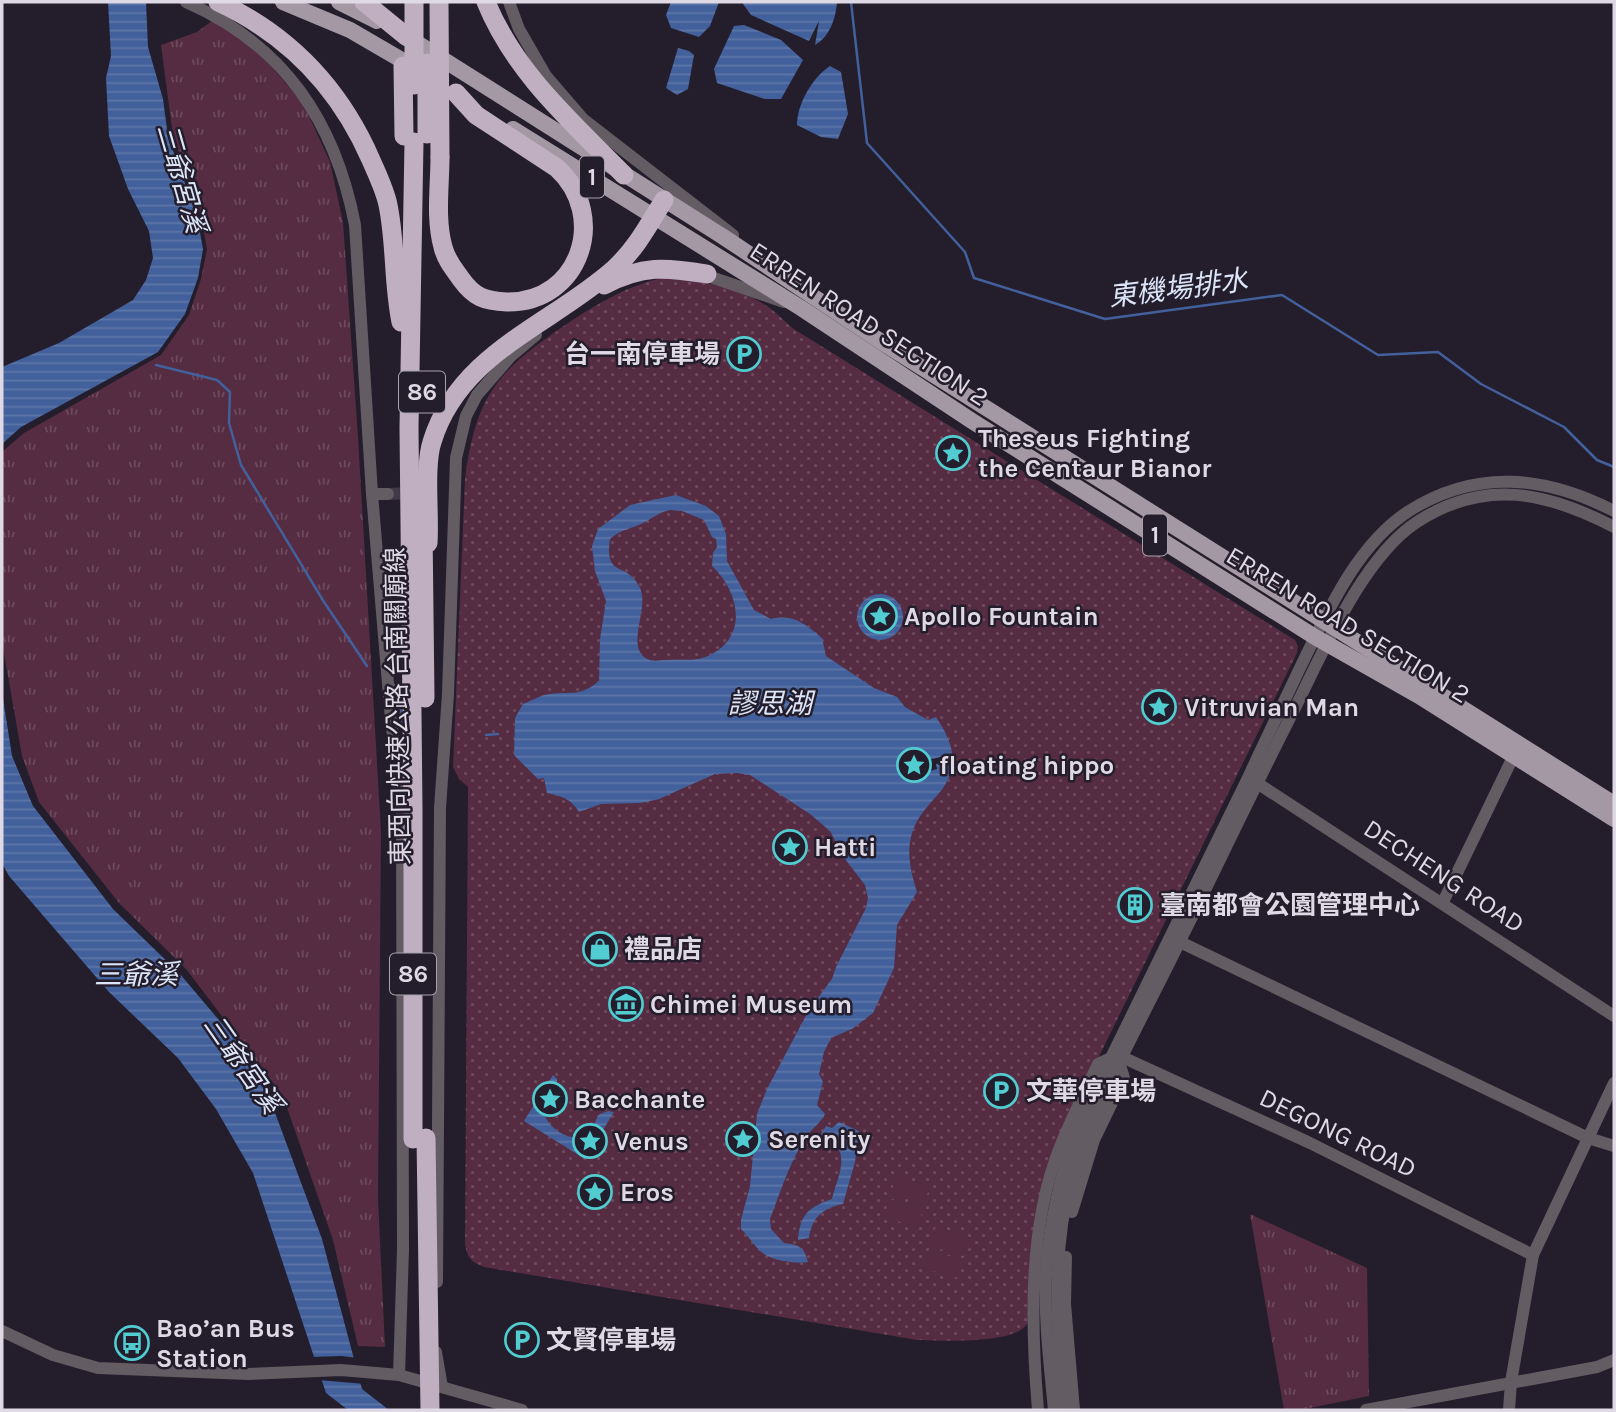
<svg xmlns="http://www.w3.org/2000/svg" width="1616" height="1412" font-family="Karla,'Noto Sans TC',sans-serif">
	<defs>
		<pattern id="grass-tufts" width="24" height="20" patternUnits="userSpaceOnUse" patternTransform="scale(1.75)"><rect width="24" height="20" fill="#552c42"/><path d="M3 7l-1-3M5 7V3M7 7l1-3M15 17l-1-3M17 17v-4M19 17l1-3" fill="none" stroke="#6d4a5d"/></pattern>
		<pattern id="park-dots" width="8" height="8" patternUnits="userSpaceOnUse" patternTransform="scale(1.75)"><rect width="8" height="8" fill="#552c42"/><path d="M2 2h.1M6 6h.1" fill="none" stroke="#6d4a5d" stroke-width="1.8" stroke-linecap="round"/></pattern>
		<pattern id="water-rules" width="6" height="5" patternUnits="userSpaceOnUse" patternTransform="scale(1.75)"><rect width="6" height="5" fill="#42609b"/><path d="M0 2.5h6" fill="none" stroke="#5d76a9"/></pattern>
	</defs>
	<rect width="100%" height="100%" fill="#241d2c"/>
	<g fill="url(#grass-tufts)">
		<polygon points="212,21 256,49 303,103 330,162 343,222 358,437 381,832 378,1199 385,1347 358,1346 333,1240 283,1096 186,969 119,903 39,802 22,756 2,642 2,452 24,433 161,355 189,315 201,279 207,249 201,217 173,136 161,45 197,32"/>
		<polygon points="1250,1214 1367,1268 1369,1396 1300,1410 1284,1410"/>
	</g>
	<path fill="url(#park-dots)" d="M662 278C700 280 735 286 767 306 778 313 786 324 797 331L1295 640 1298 646 1297 653 1058 1140 1031 1316C1029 1321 1027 1326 1022 1329 1003 1343 941 1341 917 1340L484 1267C471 1262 467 1257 465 1244L468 787 459 779 453 767 465 479C476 392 500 369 571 321 600 302 627 286 662 278Z"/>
	<g fill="#552c42">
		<polygon points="896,1176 930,1186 924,1204 891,1194"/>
		<polygon points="889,1199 923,1209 917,1227 884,1217"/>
		<polygon points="935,1228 969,1238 963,1256 930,1246"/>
		<polygon points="928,1250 962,1260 956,1278 923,1268"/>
	</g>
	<g fill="url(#water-rules)" fill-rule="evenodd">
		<polygon points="108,2 146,2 148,47 163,99 168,137 197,216 203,249 198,278 185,314 158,352 21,427 2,444 2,367 59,343 133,300 146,280 153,258 149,231 128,189 109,136 106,78 111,56"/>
		<polygon points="671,2 719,2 710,26 699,37 671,28 666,15"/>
		<path d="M744 2H837C836 17 830 37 815 45L819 21 809 41 751 15 743 4Z"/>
		<polygon points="744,25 781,40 803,60 781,99 765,99 717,83 714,69 734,26"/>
		<polygon points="678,48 689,51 694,55 688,89 677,95 666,88"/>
		<path d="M830 66 841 72 848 114 838 139 821 137 797 125C797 104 812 78 830 66Z"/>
		<path d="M676 495 706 506 719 516 726 534 727 561 754 610 771 619C795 614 803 623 822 638L826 656 874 688 897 697 905 707 928 720 936 717C953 742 961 766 940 792 929 805 917 816 912 833 906 853 911 873 917 892L897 925 894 968 873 1013 852 1029 831 1038 824 1052 819 1074 823 1082 817 1105 825 1114C820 1124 812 1128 807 1136 790 1160 781 1191 770 1219L771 1229 784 1243C800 1245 804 1247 808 1262 796 1264 775 1261 764 1254 756 1249 749 1236 741 1229V1220L750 1186 757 1114 767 1089 809 1010 832 979 836 967 866 908 868 898 865 885 845 859 830 831 810 814 750 775 737 773 715 774 659 799 641 803 601 804 579 812C571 799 562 796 547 793L544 778 538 779 514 755 515 718 523 704C531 701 541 695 550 694 572 691 580 697 599 681L600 639 606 601 595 571 592 546 598 529 630 505ZM670 510 682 511 704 520 712 537 716 539 717 547 713 553 712 566C739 591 749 636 710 655 696 662 683 659 668 660 659 660 650 663 643 656 628 642 649 607 640 588 627 560 604 580 610 539 621 529 632 529 645 522 654 517 660 512 670 510Z"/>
		<circle cx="880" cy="617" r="23"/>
		<polygon points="2,692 12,756 33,806 113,909 180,974 240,1045 271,1102 322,1239 362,1389 389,1410 348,1410 326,1393 253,1173 216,1109 178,1058 109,992 9,876 2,863"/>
		<path d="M553 1075 557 1079V1090C554 1097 545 1100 544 1108 542 1127 575 1147 590 1133 595 1128 594 1119 600 1114L608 1111 614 1112 585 1159 524 1121Z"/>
		<path d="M839 1122 859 1131 855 1162 843 1204C823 1208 812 1217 809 1238L798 1240C800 1214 809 1207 832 1199 839 1174 854 1147 820 1136L826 1126 832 1128Z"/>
	</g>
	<g fill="#241d2c">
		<polygon points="952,754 953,759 936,764 937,769 920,774 917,763"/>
		<polygon points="342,1356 357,1358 365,1384 318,1380 311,1357"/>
	</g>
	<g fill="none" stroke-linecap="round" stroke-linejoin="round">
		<g stroke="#42609b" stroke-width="2.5">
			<polyline points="851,2 867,143 965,252 974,278 1105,319 1282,295 1378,355 1438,352 1481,384 1564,427 1597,460 1614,467"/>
			<polyline points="156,365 217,380 230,392 229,423 241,465 324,602 367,666"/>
			<polyline points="394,685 399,690 402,728"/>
			<polyline points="486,735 498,734"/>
		</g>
		<polyline stroke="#403948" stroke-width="12" stroke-dasharray="12 6" stroke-linecap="butt" points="388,494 440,492"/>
		<g stroke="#635c63" stroke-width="12">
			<path d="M186 2C284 45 335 121 355 225L372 494 391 719 402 808 403 1250 399 1375"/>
			<polyline points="509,2 519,29 546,76 583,119 733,235"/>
			<polyline points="702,274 784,302"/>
			<polyline points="372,494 388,494"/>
			<polyline points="1251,779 1614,1016"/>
			<polyline points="1443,902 1514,755"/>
			<polyline points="1180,942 1588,1138 1614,1146"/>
			<polyline points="1122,1057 1310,1143 1533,1255"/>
			<polyline points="1072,1212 1094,1140 1124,1078 1119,1062"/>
			<polyline points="1066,1257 1065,1304 1074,1410"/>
			<polyline points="437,1282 440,808 448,694 456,458 466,416 477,395 510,357 536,335"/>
			<polyline points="2,1331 53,1355 98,1368 248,1374 341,1370 399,1375 522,1410"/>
			<polyline points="436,1352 442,1387"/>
			<path d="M1038 1410C1031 1326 1028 1227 1060 1147 1071 1119 1085 1092 1098 1064L1111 1058"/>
			<path d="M1054 1410C1050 1366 1044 1320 1046 1275 1049 1220 1062 1168 1082 1117 1137 1005 1192 892 1247 780 1264 743 1282 706 1299 670 1326 615 1356 545 1409 511 1477 468 1545 476 1614 511"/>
			<path d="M1064 1410C1057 1332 1051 1256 1071 1179 1080 1148 1093 1120 1106 1090 1130 1038 1158 987 1183 935 1220 860 1256 784 1294 710 1323 652 1363 557 1417 522 1485 478 1547 492 1614 527"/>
			<polyline points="1366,1410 1597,1367 1614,1360"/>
			<polyline points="1509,1410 1511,1382 1533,1255 1614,1083"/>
		</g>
		<g stroke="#a598a5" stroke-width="16">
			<polyline points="283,2 350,30 417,69"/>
			<polyline points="339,2 377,21"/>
			<polyline points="406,36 722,236 883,343 1614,804"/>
			<polyline points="513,129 801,308 972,421 1315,637 1419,696 1614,819"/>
		</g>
		<g stroke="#c0afc0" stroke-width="19">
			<path d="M218 2C289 35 340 89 371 160 377 174 385 190 388 205 396 244 393 283 401 322"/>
			<polyline points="364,2 407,37"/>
			<path d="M486 2C515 73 572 122 624 175"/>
			<path d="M440 157C440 185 435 219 443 247 446 260 454 269 461 279 474 297 484 301 507 302 580 303 609 216 557 168L476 115 456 93"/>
			<path d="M604 285C643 265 665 267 707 274"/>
			<polyline points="423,528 425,698"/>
			<path d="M428 543C430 516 424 466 432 442 459 353 551 325 614 269 636 249 649 224 664 200"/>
			<polyline points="413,1139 413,809 409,428 414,142"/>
		</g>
		<g stroke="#c0afc0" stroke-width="19">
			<polyline points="414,2 414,85"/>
			<polyline points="439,2 440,157"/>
			<polyline points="427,63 427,134"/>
			<polyline points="403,66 404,136"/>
			<polyline points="426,1138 430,1410"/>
		</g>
	</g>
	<defs>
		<g id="parking-ring" transform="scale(1.75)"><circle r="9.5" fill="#241d2c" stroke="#51ccd1" stroke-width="1.5"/><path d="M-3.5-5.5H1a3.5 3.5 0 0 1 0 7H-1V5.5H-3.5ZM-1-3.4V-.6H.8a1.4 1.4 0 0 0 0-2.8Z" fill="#51ccd1"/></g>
		<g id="sight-ring" transform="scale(1.75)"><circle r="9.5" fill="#241d2c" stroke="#51ccd1" stroke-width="1.5"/><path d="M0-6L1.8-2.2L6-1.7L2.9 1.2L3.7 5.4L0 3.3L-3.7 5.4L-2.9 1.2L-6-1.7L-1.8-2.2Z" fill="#51ccd1"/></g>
		<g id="building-ring" transform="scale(1.75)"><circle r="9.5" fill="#241d2c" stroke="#51ccd1" stroke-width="1.5"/><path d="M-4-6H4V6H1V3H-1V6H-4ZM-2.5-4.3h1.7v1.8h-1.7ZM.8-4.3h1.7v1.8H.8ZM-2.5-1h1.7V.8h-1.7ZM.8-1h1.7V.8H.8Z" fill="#51ccd1"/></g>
		<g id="shop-ring" transform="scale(1.75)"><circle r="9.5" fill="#241d2c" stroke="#51ccd1" stroke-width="1.5"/><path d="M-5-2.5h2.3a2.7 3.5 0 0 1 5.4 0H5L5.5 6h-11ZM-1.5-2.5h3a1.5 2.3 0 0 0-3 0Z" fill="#51ccd1"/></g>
		<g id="museum-ring" transform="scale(1.75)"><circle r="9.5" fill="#241d2c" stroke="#51ccd1" stroke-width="1.5"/><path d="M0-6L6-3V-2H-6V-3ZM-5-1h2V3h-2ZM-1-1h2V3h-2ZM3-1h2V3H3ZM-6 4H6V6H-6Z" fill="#51ccd1"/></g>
		<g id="bus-ring" transform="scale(1.75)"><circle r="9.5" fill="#241d2c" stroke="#51ccd1" stroke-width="1.5"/><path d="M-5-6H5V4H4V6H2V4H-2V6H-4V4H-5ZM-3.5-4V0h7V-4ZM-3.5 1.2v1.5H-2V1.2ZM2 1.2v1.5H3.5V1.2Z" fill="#51ccd1"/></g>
	</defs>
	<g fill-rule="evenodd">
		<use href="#parking-ring" x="744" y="354"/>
		<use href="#sight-ring" x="953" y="453"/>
		<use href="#sight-ring" x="880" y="616"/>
		<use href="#sight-ring" x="1159" y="707"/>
		<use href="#sight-ring" x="914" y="765"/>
		<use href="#sight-ring" x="790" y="847"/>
		<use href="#building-ring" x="1135" y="905"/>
		<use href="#shop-ring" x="600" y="949"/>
		<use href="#museum-ring" x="626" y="1004"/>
		<use href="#parking-ring" x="1001" y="1091"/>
		<use href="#sight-ring" x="550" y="1099"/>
		<use href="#sight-ring" x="743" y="1139"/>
		<use href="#sight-ring" x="590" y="1141"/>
		<use href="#sight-ring" x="595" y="1192"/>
		<use href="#parking-ring" x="522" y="1340"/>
		<use href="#bus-ring" x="132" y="1343"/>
	</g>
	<g text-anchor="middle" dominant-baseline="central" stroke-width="5" stroke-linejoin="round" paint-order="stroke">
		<g fill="#241d2c" stroke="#a6a1ad" stroke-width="2">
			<rect x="580" y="156.5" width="24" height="41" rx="5"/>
			<rect x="399" y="371.5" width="46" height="41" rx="5"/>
			<rect x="1143" y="514.5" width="24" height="41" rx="5"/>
			<rect x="390" y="953.5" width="46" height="41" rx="5"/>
		</g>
		<g font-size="24" font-weight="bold" fill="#ded9e4">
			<text x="592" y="177">1</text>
			<text x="422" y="392">86</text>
			<text x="1155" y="535">1</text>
			<text x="413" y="974">86</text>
		</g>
		<g font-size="26" fill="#ded9e4" stroke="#241d2c">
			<text transform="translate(869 324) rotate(33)">ERREN ROAD SECTION 2</text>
			<text transform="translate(1348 625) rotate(31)">ERREN ROAD SECTION 2</text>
			<text transform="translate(398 706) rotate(-91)">東西向快速公路 台南關廟線</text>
			<text transform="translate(1444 876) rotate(33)">DECHENG ROAD</text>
			<text transform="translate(1338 1133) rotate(26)">DEGONG ROAD</text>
		</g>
		<g font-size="26" font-weight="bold" fill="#ded9e4" stroke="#241d2c" text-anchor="start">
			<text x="720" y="354" text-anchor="end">台一南停車場</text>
			<text x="978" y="438">Theseus Fighting<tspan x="978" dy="30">the Centaur Bianor</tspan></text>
			<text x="904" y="616">Apollo Fountain</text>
			<text x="1184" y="707">Vitruvian Man</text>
			<text x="939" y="765">floating hippo</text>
			<text x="814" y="847">Hatti</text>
			<text x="1160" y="905">臺南都會公園管理中心</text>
			<text x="624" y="949">禮品店</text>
			<text x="650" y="1004">Chimei Museum</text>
			<text x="1026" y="1091">文華停車場</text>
			<text x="574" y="1099">Bacchante</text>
			<text x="768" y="1139">Serenity</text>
			<text x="614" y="1141">Venus</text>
			<text x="620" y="1192">Eros</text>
			<text x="156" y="1328">Bao’an Bus<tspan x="156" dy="30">Station</tspan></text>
			<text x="546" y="1340">文賢停車場</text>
		</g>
		<g font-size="28" font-style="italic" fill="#dbe5f7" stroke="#241d2c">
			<text transform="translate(182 178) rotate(74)">三爺宮溪</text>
			<text transform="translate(1178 288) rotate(-7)">東機場排水</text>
			<text x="770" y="703">謬思湖</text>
			<text x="136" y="974">三爺溪</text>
			<text transform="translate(243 1064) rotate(55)">三爺宮溪</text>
		</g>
	</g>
	<rect width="1616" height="1412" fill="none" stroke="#ded9e4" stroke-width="7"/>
</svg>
